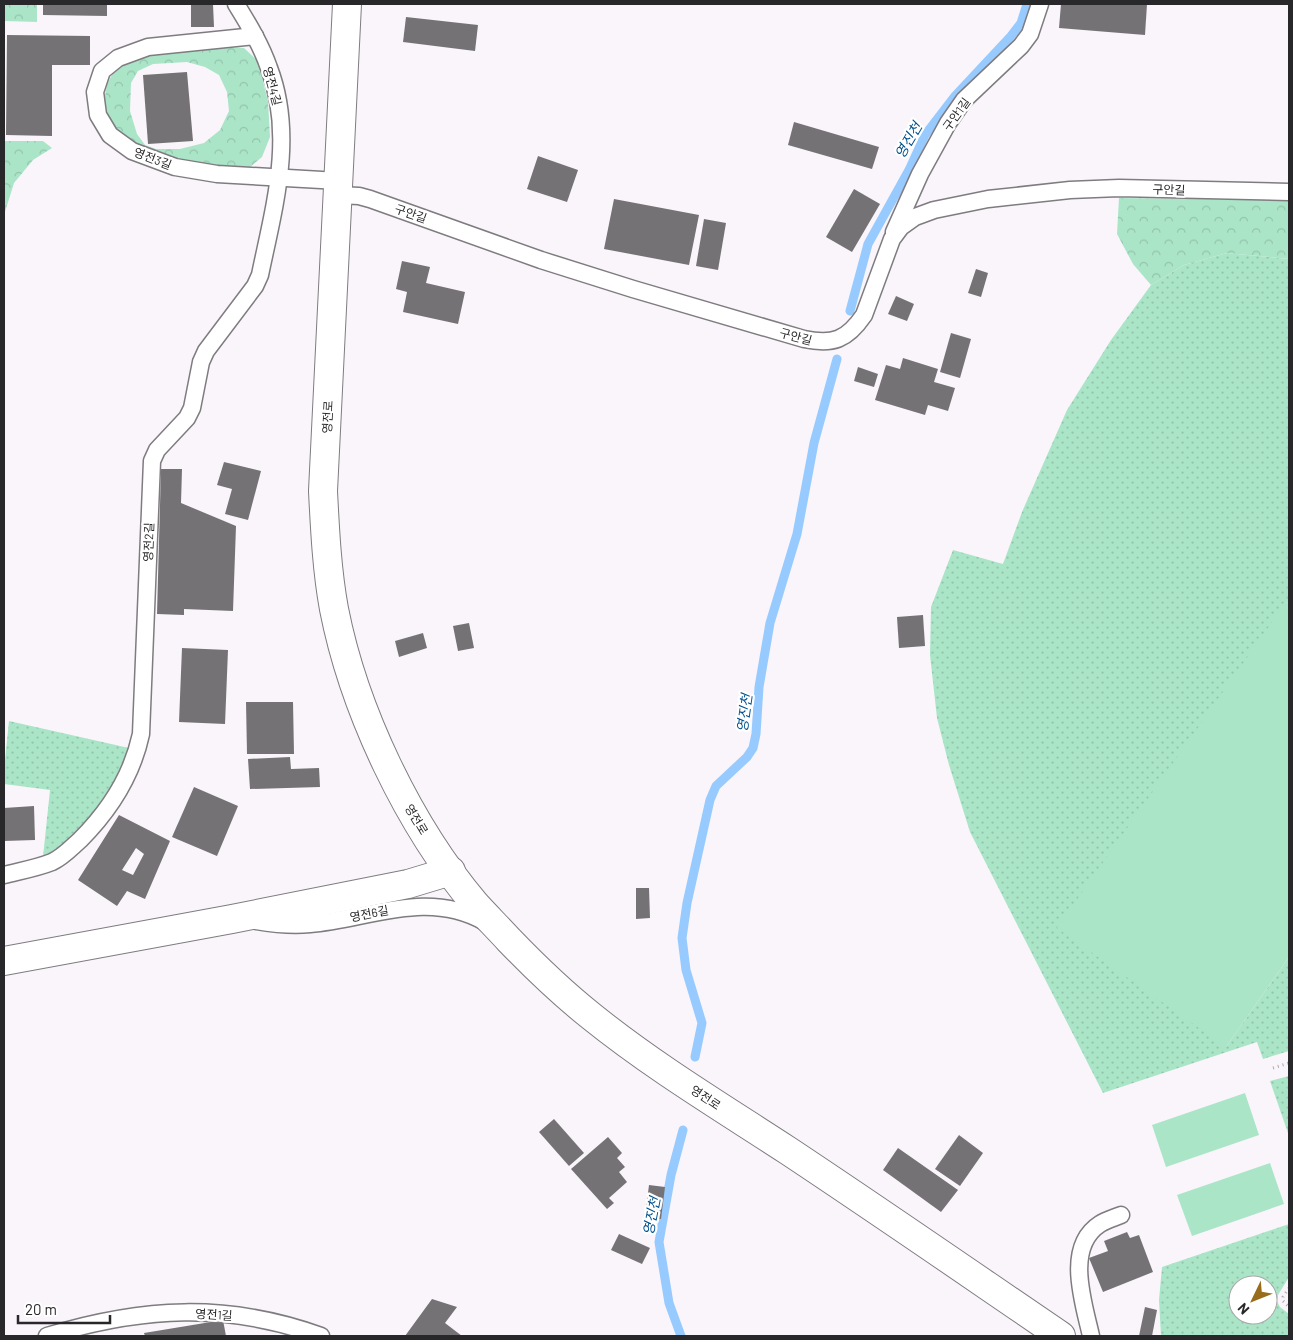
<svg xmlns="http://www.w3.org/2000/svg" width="1293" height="1340" font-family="Barlow,'Noto Sans KR',sans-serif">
	<defs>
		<pattern id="grass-dots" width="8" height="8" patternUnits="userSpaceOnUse" patternTransform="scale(1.25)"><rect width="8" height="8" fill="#abe5c8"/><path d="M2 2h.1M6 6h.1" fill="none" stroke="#93c4ac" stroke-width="1.8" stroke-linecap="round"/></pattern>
		<pattern id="forest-crowns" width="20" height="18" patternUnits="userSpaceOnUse" patternTransform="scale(1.25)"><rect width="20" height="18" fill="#abe5c8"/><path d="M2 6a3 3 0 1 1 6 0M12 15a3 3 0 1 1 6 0" fill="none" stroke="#93c4ac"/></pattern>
	</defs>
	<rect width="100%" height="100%" fill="#f9f5fa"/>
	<g fill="url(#grass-dots)" fill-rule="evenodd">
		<polygon points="1227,253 1289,259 1289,604 1286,602 1226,1047 1289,957 1289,1051 1263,1059 1257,1042 1103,1093 970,832 949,765 937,718 930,655 931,607 953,550 1003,564 1022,512 1067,410 1111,340 1151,285 1184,265"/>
		<path d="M9 721 129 748C115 784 95 823 63 846 56 850 49 854 43 857L50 790 4 784V770Z"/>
		<polygon points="1289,1076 1289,1136 1270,1081"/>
		<path d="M1289 1224V1277L1278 1295 1277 1301 1280 1307 1289 1314V1336H1161L1159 1300 1162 1267ZM1238 1285H1268V1315H1238Z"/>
	</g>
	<g fill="url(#forest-crowns)" fill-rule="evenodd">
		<polygon points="4,4 37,4 37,22 4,21"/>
		<path d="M222 47 244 48 258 61 268 101 270 137 262 157 249 168C214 165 176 164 143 149 126 142 112 127 106 109 103 102 105 97 106 90 115 45 187 50 222 47ZM187 62 205 67 219 75 227 92 229 111 220 130 204 143 180 149H156L145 145 137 134 130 111 131 83 138 71 153 64Z"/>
		<polygon points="4,141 43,141 52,148 33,160 14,183 4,215"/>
		<polygon points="1119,198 1289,200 1289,259 1227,253 1184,265 1151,285 1133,264 1117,234"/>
	</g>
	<g fill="#abe5c8">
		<polygon points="1286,602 1289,604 1289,957 1226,1047 1057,928"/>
		<polygon points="1245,1093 1259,1135 1166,1167 1152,1125"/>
		<polygon points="1270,1163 1284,1204 1192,1236 1177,1195"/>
	</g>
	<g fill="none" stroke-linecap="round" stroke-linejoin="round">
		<g stroke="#97cafe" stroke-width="9">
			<polyline points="850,311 868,244 909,170 925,135 955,96 1011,36 1021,23 1027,4"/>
			<polyline points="695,1057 702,1023 686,970 682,938 687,903 710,800 716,786 747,757 753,748 756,734 759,687 770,623 797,534 814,443 837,359"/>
			<polyline points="681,1336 669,1303 659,1242 671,1175 683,1130"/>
		</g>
	</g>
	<g fill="#757276" fill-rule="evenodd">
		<polygon points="43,4 107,4 107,16 43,15"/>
		<polygon points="191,4 213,4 214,27 191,27"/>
		<polygon points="1061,4 1147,4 1145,35 1059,28"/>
		<polygon points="406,17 478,25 475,51 403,42"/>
		<polygon points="7,35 90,36 90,65 52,65 52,136 6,135"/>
		<polygon points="187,72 193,141 148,144 143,75"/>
		<polygon points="794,122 879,147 872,169 788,145"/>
		<polygon points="538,156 578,170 567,202 527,189"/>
		<polygon points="854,189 880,204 852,252 826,237"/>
		<polygon points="614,199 699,215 689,265 604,249"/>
		<polygon points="704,219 726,223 718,270 696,266"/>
		<polygon points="402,261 430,267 426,283 465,292 458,324 403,312 407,292 396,289"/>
		<polygon points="976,269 988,273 981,297 968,293"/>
		<polygon points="896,296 914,304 907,321 888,314"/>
		<polygon points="951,333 971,339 960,378 940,372"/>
		<polygon points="903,358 938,369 934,382 955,388 948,411 928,405 925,415 875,400 886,365 900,369"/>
		<polygon points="858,367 878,374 874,387 854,381"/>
		<polygon points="224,462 261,471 248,520 225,514 232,489 217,485"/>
		<polygon points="161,469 182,469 181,503 236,526 233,611 184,609 184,615 157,614"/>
		<polygon points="923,615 925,646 899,648 897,617"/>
		<polygon points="469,623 474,648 458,651 453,626"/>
		<polygon points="423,633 427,648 399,657 395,641"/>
		<polygon points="182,648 228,650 225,724 179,722"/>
		<polygon points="246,702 293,702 294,754 247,754"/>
		<polygon points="290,757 291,769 319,768 320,787 250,789 248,759"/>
		<polygon points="194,787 238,806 217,856 172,837"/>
		<polygon points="34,806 35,840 4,841 4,808"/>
		<path d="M119 815 170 841 145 899 127 891 117 906 78 880ZM136 848 144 854 133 875 122 870Z"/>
		<polygon points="636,888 649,888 650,918 636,919"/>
		<polygon points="554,1119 584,1153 569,1166 539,1132"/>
		<polygon points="959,1135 983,1153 960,1186 935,1169"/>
		<polygon points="608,1137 622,1153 617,1158 625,1167 619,1172 627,1182 609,1198 614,1203 607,1209 571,1169"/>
		<polygon points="898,1148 958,1190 941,1212 883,1170"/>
		<polygon points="649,1185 665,1187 661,1219 645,1217"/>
		<polygon points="1127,1232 1130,1238 1139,1235 1153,1272 1103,1292 1089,1258 1108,1251 1104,1241"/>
		<polygon points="619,1234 650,1248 642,1264 611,1250"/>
		<polygon points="432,1299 457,1307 445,1323 462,1336 405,1336"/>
		<polygon points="1145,1307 1157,1310 1152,1336 1139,1336"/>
		<polygon points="223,1320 226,1336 145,1336 144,1333"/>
	</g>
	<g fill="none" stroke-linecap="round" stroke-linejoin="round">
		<g stroke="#7f7c80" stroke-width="19">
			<g id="lane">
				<polyline points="255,36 148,47 118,58 102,71 95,92 98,115 110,135 132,151 175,167 217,174 339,181"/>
				<path d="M338 195 359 196 370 199 541 260 633 289 804 339C833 345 847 340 864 315L892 239 901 227 915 217 934 210 988 199 1070 190 1119 188 1289 192"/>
				<polyline points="894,232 920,174 948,123 964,100 1021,46 1030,34 1040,4"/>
				<path d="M4 875C20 871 37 868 52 862 63 857 71 848 80 840 110 810 132 776 141 734L152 461 157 450 187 418 192 408 201 362 206 351 255 286 260 275C274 207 295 136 269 68 261 45 249 25 236 4"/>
				<path d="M256 921C274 924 292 926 310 924 369 919 427 889 485 922"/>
				<path d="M47 1336C142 1307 227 1302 321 1336"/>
				<path d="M1091 1336C1084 1304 1064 1247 1100 1224 1106 1220 1114 1218 1121 1215"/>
			</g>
		</g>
		<g stroke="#7f7c80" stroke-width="30">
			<polyline id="street" points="4,961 232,919 408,884 451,871"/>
		</g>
		<g stroke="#7f7c80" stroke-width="30">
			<path id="secondary" d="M347 4 323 491C325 531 327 571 334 609 354 711 409 826 476 905 487 917 498 928 509 940 535 967 562 993 591 1016 653 1066 721 1107 787 1150 879 1211 970 1274 1061 1336"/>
		</g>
		<g stroke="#aca9ad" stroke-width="3" stroke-dasharray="1 4" stroke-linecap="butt">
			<polyline points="1273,1068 1289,1063"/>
			<polyline points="1289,1288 1283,1297 1283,1301 1289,1307"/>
		</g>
		<use href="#lane" stroke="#fff" stroke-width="16"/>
		<use href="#street" stroke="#fff" stroke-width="28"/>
		<use href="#secondary" stroke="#fff" stroke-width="28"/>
	</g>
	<g text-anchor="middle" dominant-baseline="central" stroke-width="4.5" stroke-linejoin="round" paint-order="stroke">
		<g font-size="12" fill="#282729" stroke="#fff">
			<text transform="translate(273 86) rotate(75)">영전4길</text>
			<text transform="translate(956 114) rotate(-54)">구안1길</text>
			<text transform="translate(153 158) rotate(21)">영전3길</text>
			<text transform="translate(1169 189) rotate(2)">구안길</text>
			<text transform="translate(411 213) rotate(19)">구안길</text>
			<text transform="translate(796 336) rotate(15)">구안길</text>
			<text transform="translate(327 417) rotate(-87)">영전로</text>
			<text transform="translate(148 542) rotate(-88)">영전2길</text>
			<text transform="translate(417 819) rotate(59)">영전로</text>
			<text transform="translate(369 913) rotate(-11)">영전6길</text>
			<text transform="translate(706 1097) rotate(34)">영전로</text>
			<text transform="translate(214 1314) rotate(3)">영전1길</text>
		</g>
		<g font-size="14" font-style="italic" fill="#00528f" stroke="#fff">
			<text transform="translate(908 140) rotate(-60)">영진천</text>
			<text transform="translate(744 713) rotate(-82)">영진천</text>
			<text transform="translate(651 1216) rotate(-79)">영진천</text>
		</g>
	</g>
	<rect width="1293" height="1340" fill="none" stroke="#282729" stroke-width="10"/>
	<g transform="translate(1253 1300) rotate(227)"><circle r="24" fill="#ffffff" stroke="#a9a9a9"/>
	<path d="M0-4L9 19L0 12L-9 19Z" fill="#996c1c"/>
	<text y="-8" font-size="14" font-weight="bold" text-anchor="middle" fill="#282729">N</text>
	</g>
	<path d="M18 1315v8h92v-8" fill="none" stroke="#282729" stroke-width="2.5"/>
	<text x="25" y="1315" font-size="15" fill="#282729" stroke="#ffffff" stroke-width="4" paint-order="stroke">20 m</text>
</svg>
